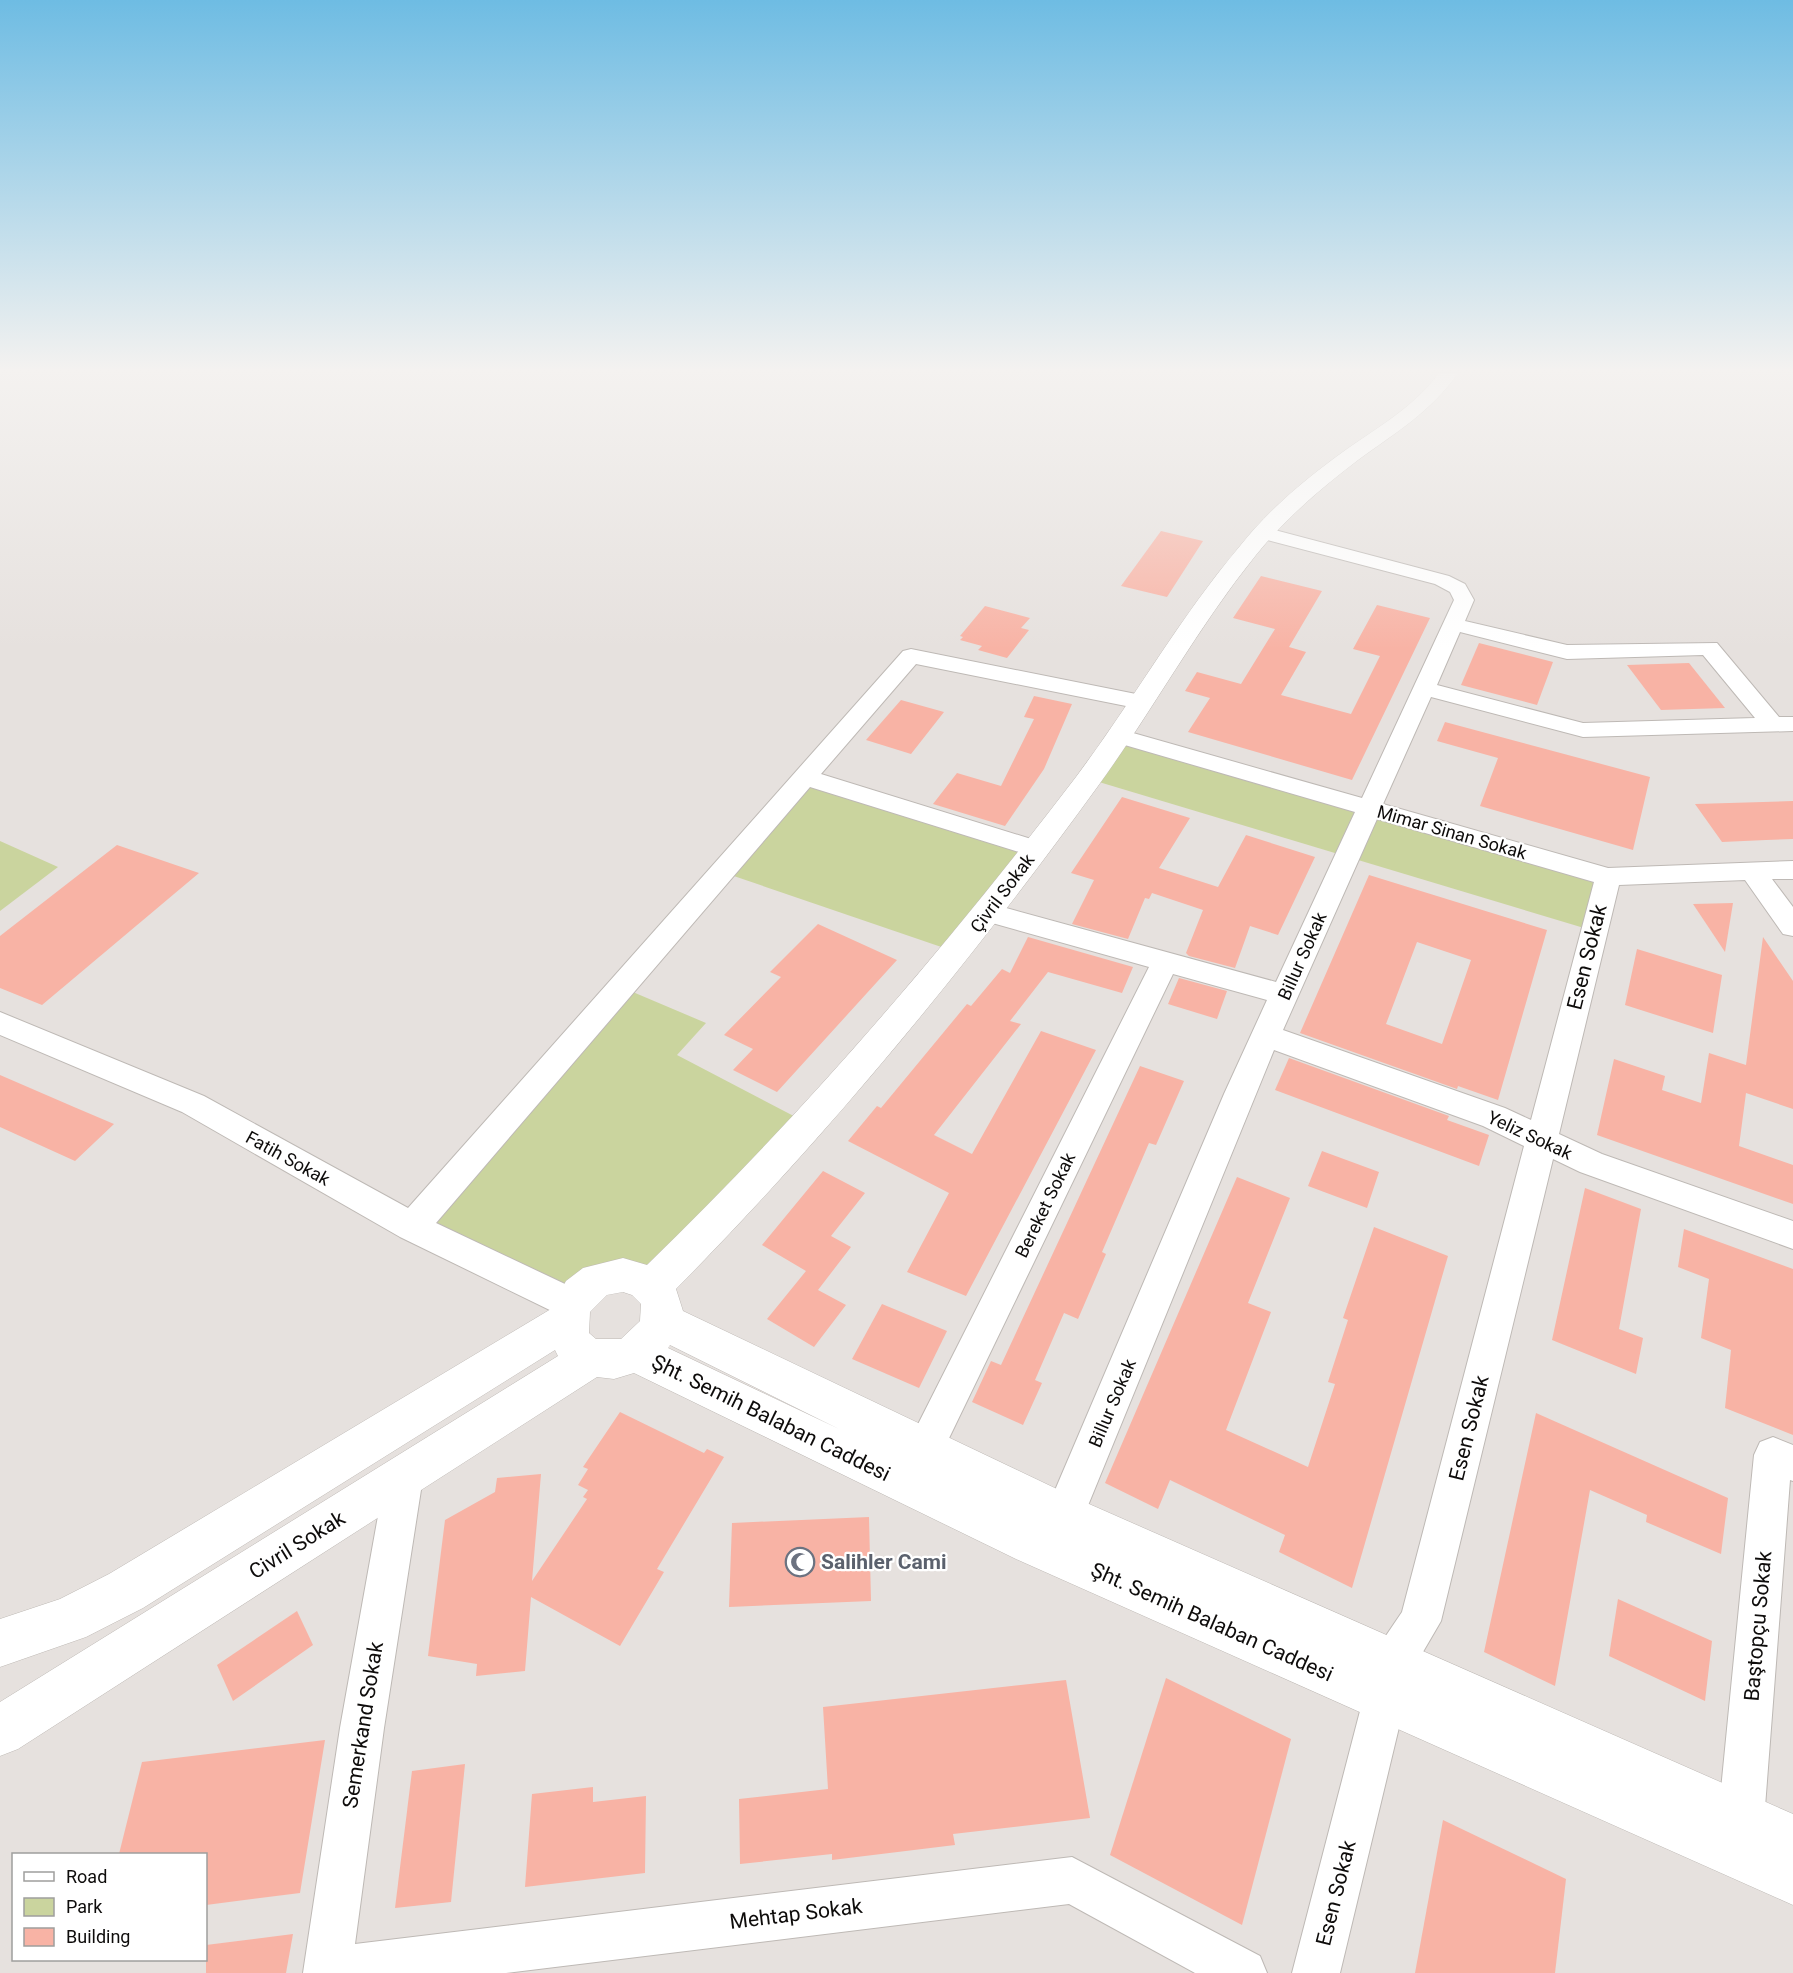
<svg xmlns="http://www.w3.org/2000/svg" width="1793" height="1973" font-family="Roboto,sans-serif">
	<rect width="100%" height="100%" fill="#e6e1de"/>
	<g fill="#cad49e">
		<polygon points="1119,736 1608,877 1594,931 1089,779"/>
		<polygon points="805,777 1035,849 956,952 722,872"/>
		<polygon points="0,841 58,867 0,911"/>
		<polygon points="621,987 706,1023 677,1055 809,1124 652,1286 580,1293 412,1227"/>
	</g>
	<g fill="#f8b3a5" fill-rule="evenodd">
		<polygon points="1161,531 1203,541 1167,597 1121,586"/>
		<polygon points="1261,576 1322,591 1289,647 1306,652 1281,695 1351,714 1380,656 1353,649 1377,605 1430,618 1352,780 1188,732 1210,698 1185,691 1197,672 1241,684 1275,629 1233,618"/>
		<polygon points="985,606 1030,618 1021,628 1029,630 1007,658 978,650 982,646 960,640 963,637 960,636"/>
		<polygon points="1479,643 1553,662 1537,705 1461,685"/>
		<polygon points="1689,663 1725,708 1661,710 1627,665"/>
		<polygon points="1034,696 1072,704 1044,769 1005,826 933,804 957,773 1001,786 1034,719 1024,717"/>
		<polygon points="901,700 944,712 911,754 866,740"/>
		<polygon points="1445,722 1650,777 1633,850 1480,806 1498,758 1437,741"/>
		<polygon points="1122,797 1190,818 1159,868 1218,887 1246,835 1315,857 1278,935 1250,926 1235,968 1189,956 1186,953 1203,910 1152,893 1149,899 1145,898 1128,939 1072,924 1094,880 1071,873"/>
		<polygon points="1793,801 1793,839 1766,840 1722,842 1695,804"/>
		<polygon points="117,845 199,873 42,1005 0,988 0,936"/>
		<path d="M1369 875 1547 930 1498 1100 1458 1086 1457 1089 1300 1033ZM1417 942 1471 960 1442 1044 1386 1024Z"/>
		<polygon points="1733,903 1725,952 1693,904"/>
		<polygon points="818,924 897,960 777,1092 733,1070 753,1049 724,1035 781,977 770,972"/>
		<polygon points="1028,937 1133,967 1122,993 1048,972 1010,1021 1021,1024 934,1135 972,1154 1041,1031 1096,1050 966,1296 907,1272 949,1193 848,1141 877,1106 881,1108 967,1004 971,1006 1002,969 1010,973"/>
		<polygon points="1763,937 1793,981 1793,1109 1746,1093 1739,1146 1793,1165 1793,1204 1597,1135 1614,1059 1665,1076 1662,1090 1701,1103 1709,1053 1746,1065"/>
		<polygon points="1637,949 1722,975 1713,1033 1625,1005"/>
		<polygon points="1179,978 1227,991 1217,1019 1168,1004"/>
		<polygon points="1289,1058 1449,1116 1447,1120 1489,1135 1479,1166 1275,1090"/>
		<polygon points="1140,1066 1184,1081 1156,1145 1149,1143 1102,1252 1106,1254 1078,1319 1064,1313 1035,1380 1042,1383 1023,1425 972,1402 991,1361 1001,1365"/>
		<polygon points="0,1075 74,1107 114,1124 75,1161 0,1127"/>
		<polygon points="1322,1151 1379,1172 1367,1208 1308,1186"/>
		<polygon points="823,1171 865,1193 831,1236 851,1247 818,1290 846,1305 814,1347 767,1319 806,1271 762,1245"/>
		<polygon points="1237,1177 1290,1198 1248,1303 1271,1312 1226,1430 1308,1467 1335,1384 1328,1382 1348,1320 1343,1318 1374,1227 1448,1256 1352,1588 1279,1552 1285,1535 1170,1480 1158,1509 1105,1483"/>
		<polygon points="1585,1188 1641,1209 1619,1329 1643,1338 1636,1374 1552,1340"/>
		<polygon points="1684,1229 1793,1269 1793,1435 1725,1408 1731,1350 1701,1338 1709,1279 1678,1267"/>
		<polygon points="882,1304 947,1331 919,1388 852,1359"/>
		<polygon points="620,1412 704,1453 707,1449 724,1457 657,1569 664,1572 620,1646 531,1597 525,1671 476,1676 477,1664 428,1656 445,1520 495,1492 497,1478 541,1474 532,1581 587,1499 583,1497 588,1490 578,1485 588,1469 583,1467"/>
		<polygon points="1536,1413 1728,1498 1721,1554 1646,1522 1647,1515 1590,1490 1555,1686 1484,1652"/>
		<polygon points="869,1517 871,1601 729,1607 732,1523"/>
		<polygon points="1618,1599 1712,1641 1705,1701 1609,1656"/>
		<polygon points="297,1611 313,1645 233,1701 217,1665"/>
		<polygon points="1166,1678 1291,1739 1242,1925 1110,1855"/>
		<polygon points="1066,1680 1090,1818 953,1834 955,1845 832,1860 832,1854 740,1864 739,1799 828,1789 823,1707"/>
		<polygon points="325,1740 300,1893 206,1905 206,1854 119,1854 142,1762"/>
		<polygon points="465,1764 451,1902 395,1908 412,1771"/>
		<polygon points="593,1787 593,1802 646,1796 645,1873 525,1887 532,1794"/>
		<polygon points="1443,1820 1566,1879 1555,1973 1415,1973"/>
		<polygon points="293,1934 286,1973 206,1973 206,1945"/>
	</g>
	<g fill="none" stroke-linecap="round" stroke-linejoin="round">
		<g stroke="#beb9b5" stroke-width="2">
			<g id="street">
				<path d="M1263 527 1449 576 1465 584 1474 600 1465 621 1567 645 1717 643 1779 717H1793V731L1583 737 1431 697 1383 804 1608 868 1793 861V879H1772L1793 907V936L1783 934 1745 880 1619 885 1559 1134 1602 1154 1793 1221V1249L1580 1172 1553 1159 1441 1621 1413 1669 1340 1973H1292L1373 1661 1379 1646 1402 1612 1524 1146 1483 1126 1274 1050 1078 1530 1064 1535 1050 1530 1044 1516 1224 1094 1267 1000 1173 974 938 1461 925 1466 912 1461 906 1448 1149 967 978 919 974 912 978 905 988 903 1276 982 1355 812 1111 741 1107 736 1111 731 1119 729 1362 798 1454 600 1450 592 1435 584 1256 537 1253 533ZM1460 632 1567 659 1703 655 1755 718 1583 723 1437 685ZM1377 819 1594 882 1531 1120 1505 1108 1283 1030Z"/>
				<polygon points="911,649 1141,695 1149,697 1152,702 1149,707 1141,709 916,664 821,774 1044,843 1048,849 1044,855 1035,857 810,787 436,1223 584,1293 589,1304 584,1315 572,1319 560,1315 400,1237 182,1112 0,1035 0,1012 204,1096 408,1208 903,651"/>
				<polygon points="1773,1437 1793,1445 1793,1481 1790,1480 1764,1820 1757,1836 1741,1843 1725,1836 1718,1820 1754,1455 1760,1442"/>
				<polygon points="404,1459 418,1464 423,1477 384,1728 355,1944 1072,1857 1260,1956 1267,1973 1195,1973 1069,1904 506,1973 303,1973 340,1728 385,1477 390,1464"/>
			</g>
		</g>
		<g stroke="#beb9b5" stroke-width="1">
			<path id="secondary" d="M1439 373H1458C1432 411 1395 433 1358 460 1321 488 1285 519 1256 555 1197 628 1153 710 1098 786 969 964 830 1133 676 1289L683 1311 1080 1500 1793 1814V1905L1016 1559 634 1373 614 1379 597 1377 18 1749 0 1756V1702L558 1356 555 1350 143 1608 86 1637 0 1667V1619L60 1599 109 1574 551 1309 566 1281 583 1268 623 1258 647 1265C803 1114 944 950 1076 777 1133 701 1179 618 1240 546 1270 508 1308 477 1347 449 1380 426 1415 406 1439 373ZM623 1292 632 1295 641 1304 640 1321 621 1339H596L589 1333 590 1312 607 1295ZM670 1345 839 1429 668 1348Z"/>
		</g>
		<use href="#street" fill="#fff" fill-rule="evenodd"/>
		<use href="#secondary" fill="#fff" fill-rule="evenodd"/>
	</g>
	<linearGradient id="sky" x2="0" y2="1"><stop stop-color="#6ebce3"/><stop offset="0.57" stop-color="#f4f2f0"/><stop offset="1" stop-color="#f4f2f0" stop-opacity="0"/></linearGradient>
	<rect width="1793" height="649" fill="url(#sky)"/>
	<defs>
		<g id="mosque-ring" transform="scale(1.5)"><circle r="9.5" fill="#fff" stroke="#6b7280" stroke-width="1.5"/><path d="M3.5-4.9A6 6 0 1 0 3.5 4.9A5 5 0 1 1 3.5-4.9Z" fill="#6b7280"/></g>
	</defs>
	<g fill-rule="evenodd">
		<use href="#mosque-ring" x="800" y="1562"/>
	</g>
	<g text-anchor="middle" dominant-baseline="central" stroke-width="4.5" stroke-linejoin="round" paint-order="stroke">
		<g font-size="18" fill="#0e0c0b" stroke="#fff">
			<text transform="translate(1452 832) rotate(16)">Mimar Sinan Sokak</text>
			<text transform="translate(1002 893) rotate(-53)">Çivril Sokak</text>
			<text transform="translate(1302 956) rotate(-66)">Billur Sokak</text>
			<text transform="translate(1530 1135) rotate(25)">Yeliz Sokak</text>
			<text transform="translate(288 1158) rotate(29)">Fatih Sokak</text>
			<text transform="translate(1045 1205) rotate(-64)">Bereket Sokak</text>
			<text transform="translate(1112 1403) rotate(-67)">Billur Sokak</text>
		</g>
		<g font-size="21" fill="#0e0c0b" stroke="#fff">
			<text transform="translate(1587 957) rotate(-76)">Esen Sokak</text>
			<text transform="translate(771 1418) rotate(26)">Şht. Semih Balaban Caddesi</text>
			<text transform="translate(1469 1428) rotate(-76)">Esen Sokak</text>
			<text transform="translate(297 1545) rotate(-32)">Civril Sokak</text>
			<text transform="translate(1212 1622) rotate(24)">Şht. Semih Balaban Caddesi</text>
			<text transform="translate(1758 1626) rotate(-85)">Baştopçu Sokak</text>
			<text transform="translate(363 1725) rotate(-81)">Semerkand Sokak</text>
			<text transform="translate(1336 1893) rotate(-76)">Esen Sokak</text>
			<text transform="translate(796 1914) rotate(-7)">Mehtap Sokak</text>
		</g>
		<g font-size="21" font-weight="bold" fill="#5b616d" stroke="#fff" text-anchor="start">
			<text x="821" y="1562">Salihler Cami</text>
		</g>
	</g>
	<rect x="12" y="1853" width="195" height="108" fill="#ffffff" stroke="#9f9e9d" stroke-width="1.5"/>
	<rect x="24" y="1872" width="30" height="9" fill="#ffffff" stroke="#9f9e9d" stroke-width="1.5"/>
	<text x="66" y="1883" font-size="18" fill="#0e0c0b">Road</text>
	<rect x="24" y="1898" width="30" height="18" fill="#cad49e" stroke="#9f9e9d" stroke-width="1.5"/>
	<text x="66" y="1913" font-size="18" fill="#0e0c0b">Park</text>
	<rect x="24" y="1928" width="30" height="18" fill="#f8b3a5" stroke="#9f9e9d" stroke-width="1.5"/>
	<text x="66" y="1943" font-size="18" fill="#0e0c0b">Building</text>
</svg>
